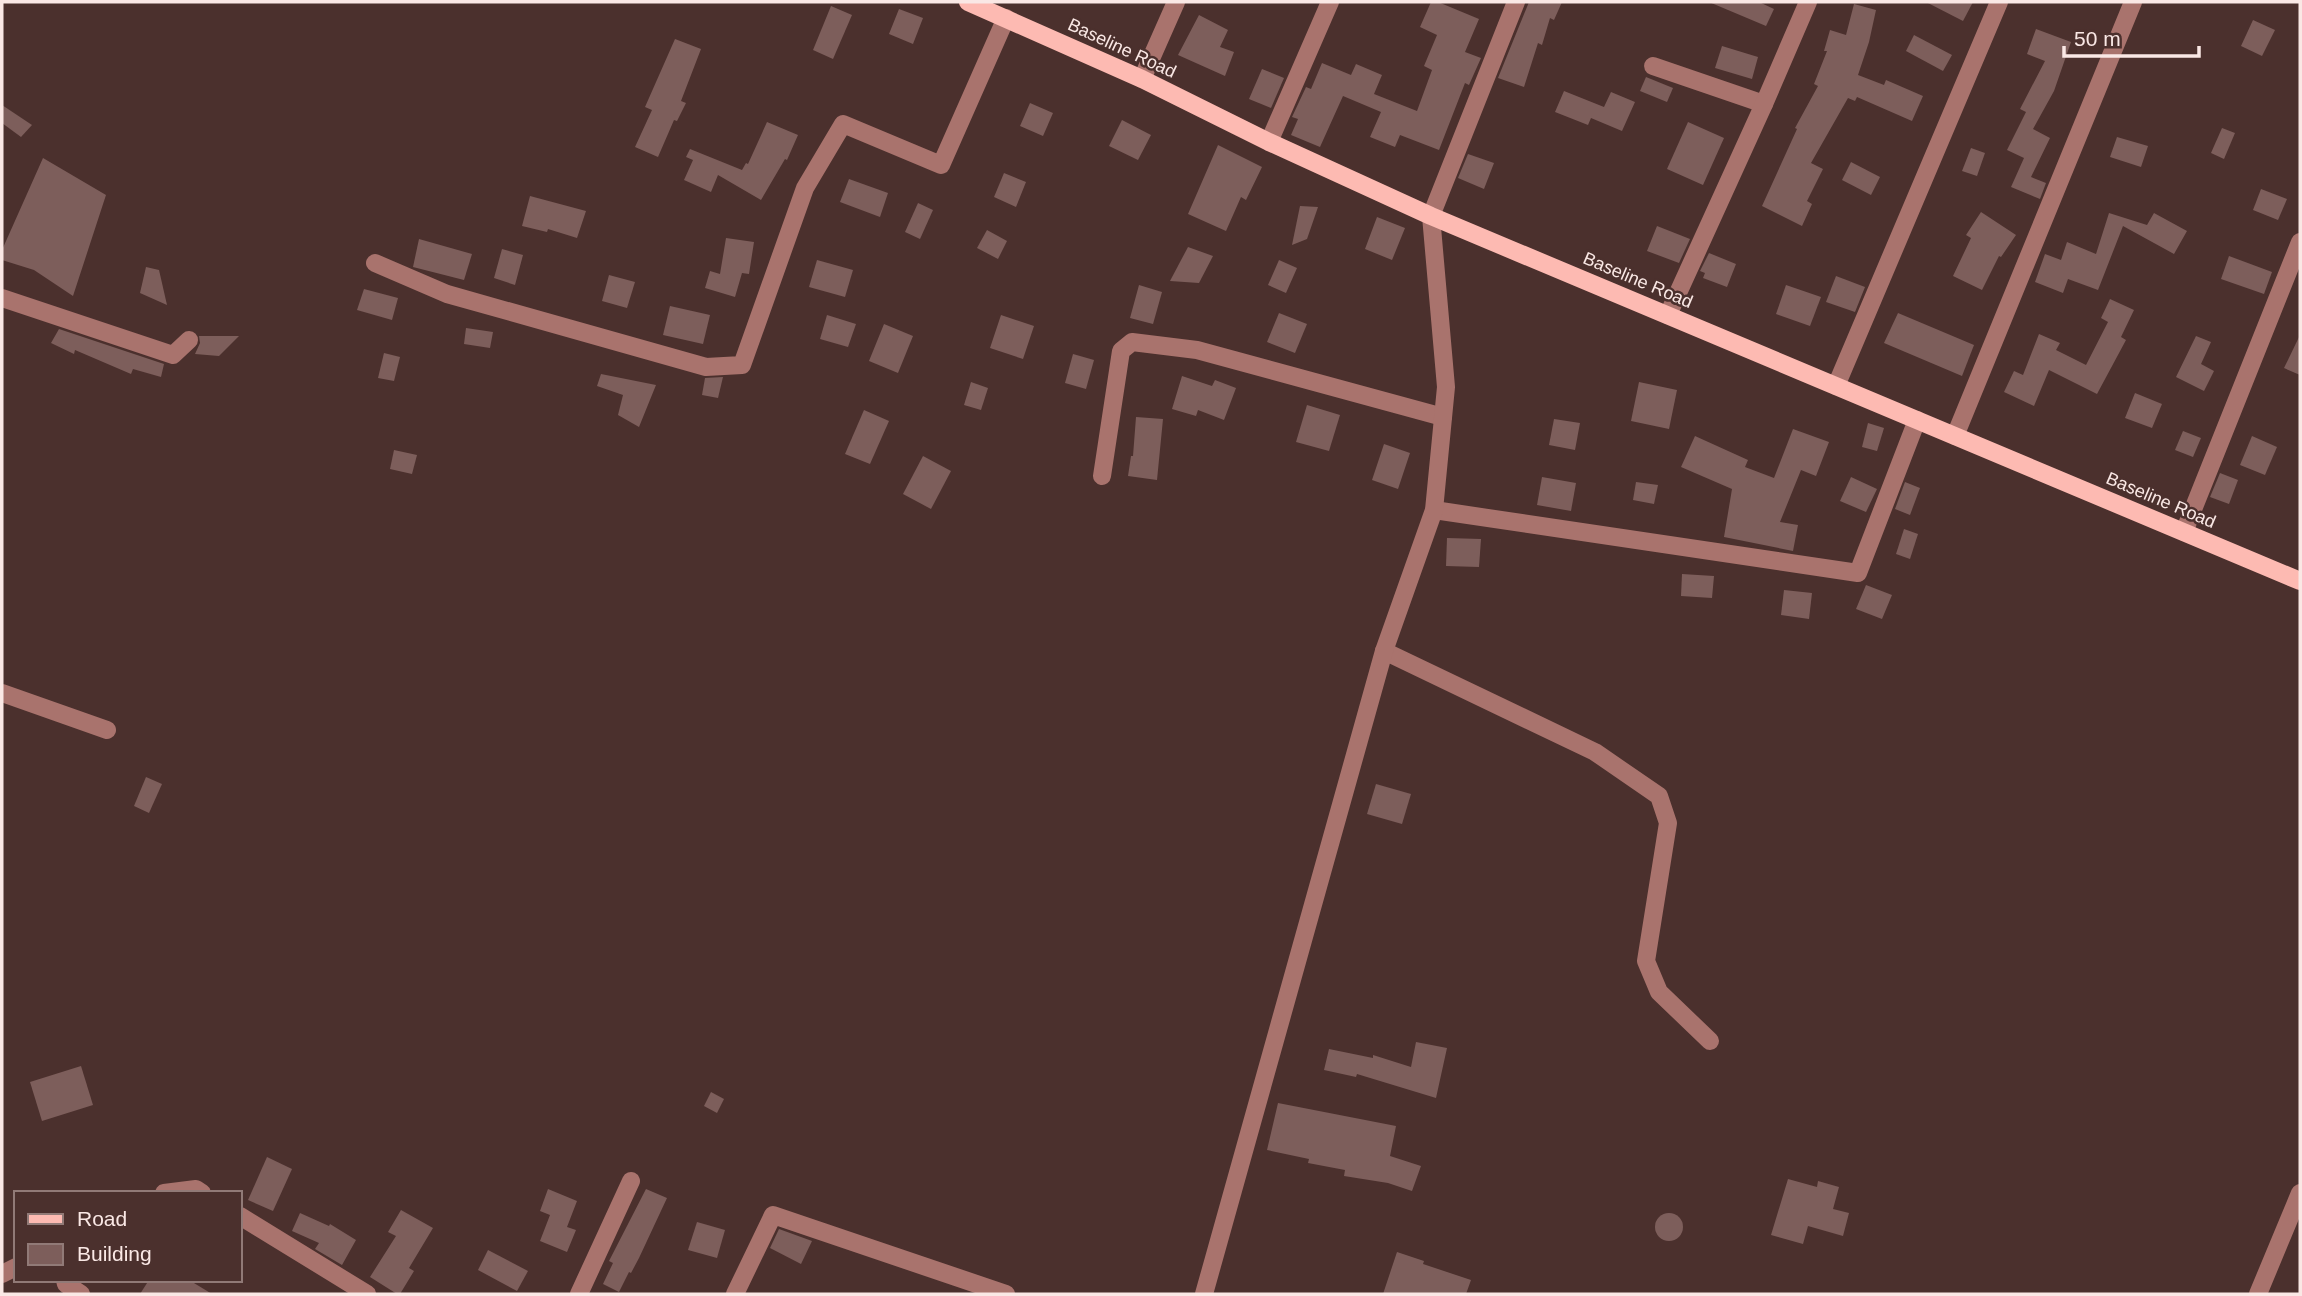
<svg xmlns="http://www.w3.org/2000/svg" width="2302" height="1296" font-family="Helvetica,sans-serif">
	<rect width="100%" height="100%" fill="#4b302d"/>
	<g fill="#7d5e5b">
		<polygon points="1431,2 1438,2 1479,19 1465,52 1481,58 1469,85 1465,83 1439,150 1400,135 1395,147 1370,137 1381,112 1343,96 1320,147 1291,135 1298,119 1292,117 1306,87 1311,89 1322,63 1351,75 1356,64 1382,75 1374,94 1417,111 1432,70 1424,66 1437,35 1420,27"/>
		<polygon points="1529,2 1562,2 1554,20 1550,18 1542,45 1538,43 1524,87 1498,78"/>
		<polygon points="1709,2 1759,2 1774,9 1766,26"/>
		<polygon points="1926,2 1973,2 1963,21"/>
		<polygon points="1854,4 1876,10 1869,42 1858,75 1884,85 1886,80 1923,96 1912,121 1857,97 1855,101 1848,98 1811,163 1823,169 1807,201 1812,204 1802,226 1762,206 1797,129 1795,128 1818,86 1814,84 1827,51 1824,51 1830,30 1846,35"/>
		<polygon points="831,6 852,15 833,59 813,50"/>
		<polygon points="899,9 923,18 913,44 889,34"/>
		<polygon points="1199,15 1228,30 1220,47 1234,52 1225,76 1178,55"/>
		<polygon points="2253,20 2275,30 2262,56 2241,46"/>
		<polygon points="2036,29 2071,42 2054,91 2033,129 2050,138 2031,177 2046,183 2040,199 2011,187 2024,158 2007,150 2026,112 2020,109 2045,61 2027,54"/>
		<polygon points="1914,35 1952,55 1943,71 1906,51"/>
		<polygon points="675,39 701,49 681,101 686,103 677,121 674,120 658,157 635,147 652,110 645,107"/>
		<polygon points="1722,46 1758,57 1752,79 1715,68"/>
		<polygon points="1262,69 1284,78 1271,108 1249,99"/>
		<polygon points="1646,77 1673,88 1667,102 1640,91"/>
		<polygon points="1564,91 1604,107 1611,92 1635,102 1622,131 1591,118 1588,125 1555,112"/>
		<polygon points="1030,103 1053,113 1043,136 1020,126"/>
		<polygon points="2,105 32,125 21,137 2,123"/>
		<polygon points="1122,120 1151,135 1138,160 1109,146"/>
		<polygon points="767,122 798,135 787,160 785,159 761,200 718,175 711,192 684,180 693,160 686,157 690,149 742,170 746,163 748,164"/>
		<polygon points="1688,122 1724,138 1703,185 1667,169"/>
		<polygon points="2222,128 2235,133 2224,159 2211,153"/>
		<polygon points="2117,137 2148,146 2141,167 2110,157"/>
		<polygon points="1218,145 1262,167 1246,200 1241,197 1226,231 1188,214"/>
		<polygon points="1971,148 1985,153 1977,176 1962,171"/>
		<polygon points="1468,154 1494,163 1484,189 1458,178"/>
		<polygon points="43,158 106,195 73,296 34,270 2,260 2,250"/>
		<polygon points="1851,162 1880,177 1871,195 1842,180"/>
		<polygon points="1004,173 1026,182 1016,207 994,197"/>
		<polygon points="849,179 888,193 880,217 840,202"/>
		<polygon points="2261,189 2287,199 2278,220 2253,210"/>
		<polygon points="530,196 586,211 577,238 548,229 547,232 522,226"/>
		<polygon points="918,203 933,210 920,239 905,232"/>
		<polygon points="1300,206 1318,207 1307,239 1292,245"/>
		<polygon points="1981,212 2016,235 2001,257 1999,256 1982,290 1953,276 1971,238 1966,235"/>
		<polygon points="2109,213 2147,225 2154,213 2187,231 2174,254 2123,226 2098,290 2068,279 2063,293 2035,282 2045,254 2061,260 2067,242 2096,254"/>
		<polygon points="1377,217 1405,228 1392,260 1365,249"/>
		<polygon points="1657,226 1690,239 1679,263 1647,251"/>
		<polygon points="987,230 1007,241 998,259 977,248"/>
		<polygon points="726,238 754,242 749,274 742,273 735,297 705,288 710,271 720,274"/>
		<polygon points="419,239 472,254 464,280 413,267"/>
		<polygon points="1188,247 1213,256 1199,283 1170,281"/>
		<polygon points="502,249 523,255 515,285 494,278"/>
		<polygon points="1709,253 1736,264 1727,287 1703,278 1705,273 1700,271"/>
		<polygon points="2229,256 2272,272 2264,294 2221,279"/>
		<polygon points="817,260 853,270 845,297 809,287"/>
		<polygon points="1279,260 1297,268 1286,293 1268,285"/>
		<polygon points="146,267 159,270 167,305 140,293"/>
		<polygon points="609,275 635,282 627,308 602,301"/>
		<polygon points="1836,276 1865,287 1855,312 1826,302"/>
		<polygon points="1139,285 1162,292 1153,324 1130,318"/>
		<polygon points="1786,285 1821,297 1810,326 1776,314"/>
		<polygon points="364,289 398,298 392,320 357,310"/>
		<polygon points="2110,299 2134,310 2121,337 2126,340 2097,394 2049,370 2034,406 2004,392 2014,371 2023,375 2039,334 2060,343 2056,350 2086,365 2108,322 2101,318"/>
		<polygon points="670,306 710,315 703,344 663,335"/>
		<polygon points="1279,313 1307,324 1295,353 1267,342"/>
		<polygon points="1898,313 1974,345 1962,376 1884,343"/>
		<polygon points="827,315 856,324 848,347 820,339"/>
		<polygon points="1001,315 1034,326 1023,359 990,348"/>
		<polygon points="884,324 913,336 898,373 869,361"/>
		<polygon points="466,328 493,332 490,348 464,344"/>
		<polygon points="59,329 164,364 161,377 133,369 131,374 75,350 74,354 51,343"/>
		<polygon points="2300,335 2300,375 2284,368"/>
		<polygon points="199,336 239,336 219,356 195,354 200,343"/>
		<polygon points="2196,336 2211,342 2201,364 2214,371 2204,391 2176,377"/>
		<polygon points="384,353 400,357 394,381 378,378"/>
		<polygon points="1073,354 1094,360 1086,389 1065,383"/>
		<polygon points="601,374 656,385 639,427 618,415 623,395 597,386"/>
		<polygon points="1182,376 1212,386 1215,380 1236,388 1224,420 1198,410 1196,416 1172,409"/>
		<polygon points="723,377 718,398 702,395 705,378"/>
		<polygon points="971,382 988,388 981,410 964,405"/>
		<polygon points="1639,382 1677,390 1669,429 1631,421"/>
		<polygon points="2135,393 2162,404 2152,428 2125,418"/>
		<polygon points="1307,405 1340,415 1329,451 1296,442"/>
		<polygon points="864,410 889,421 870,464 845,454"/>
		<polygon points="1136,417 1163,419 1157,480 1128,476 1131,456 1133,456"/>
		<polygon points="1554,419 1580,423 1575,450 1549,445"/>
		<polygon points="1868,423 1884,428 1877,451 1862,447"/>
		<polygon points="1793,429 1829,442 1816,476 1801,470 1780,522 1798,525 1793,551 1724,537 1732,489 1681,467 1695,436 1748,460 1745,467 1774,478"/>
		<polygon points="2183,431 2201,438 2193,457 2175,450"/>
		<polygon points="2252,436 2277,447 2265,475 2240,465"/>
		<polygon points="1384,444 1410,453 1398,489 1372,480"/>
		<polygon points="394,450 417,455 412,474 390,469"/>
		<polygon points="923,456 951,471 931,509 903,494"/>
		<polygon points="2220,473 2238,480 2229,504 2210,497"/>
		<polygon points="1542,477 1576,483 1571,511 1537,505"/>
		<polygon points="1851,477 1877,489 1866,512 1840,501"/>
		<polygon points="1636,482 1658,485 1654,504 1633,500"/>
		<polygon points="1905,482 1920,488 1910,515 1895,509"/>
		<polygon points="1904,529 1918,534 1910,559 1896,554"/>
		<polygon points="1447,538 1481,539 1479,567 1446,566"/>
		<polygon points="1682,574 1714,576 1712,598 1681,596"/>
		<polygon points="1866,585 1892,595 1882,619 1856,609"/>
		<polygon points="1784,590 1812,593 1809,619 1781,615"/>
		<polygon points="146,777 162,784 149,813 134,806"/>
		<polygon points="1376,784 1411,794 1402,824 1367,814"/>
		<polygon points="1416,1042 1447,1048 1436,1098 1357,1074 1356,1077 1324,1070 1329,1049 1373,1058 1373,1055 1411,1067"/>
		<polygon points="81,1066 93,1105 42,1121 30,1082"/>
		<polygon points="711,1092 724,1099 717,1113 704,1106"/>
		<polygon points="1278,1103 1396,1126 1390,1156 1421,1166 1412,1191 1388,1183 1344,1176 1345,1170 1308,1163 1309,1159 1267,1150"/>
		<polygon points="267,1157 292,1169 273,1211 248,1200"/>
		<polygon points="1788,1179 1817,1187 1818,1181 1839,1187 1833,1209 1849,1213 1843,1236 1808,1226 1803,1244 1771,1235"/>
		<polygon points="548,1189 577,1201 567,1227 576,1230 567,1252 540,1241 550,1215 540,1211"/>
		<polygon points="646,1189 667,1198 639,1258 631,1273 629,1272 619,1292 603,1284 613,1263 609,1261"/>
		<polygon points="401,1210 433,1228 409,1268 414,1271 400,1294 397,1294 370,1277 396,1236 388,1232"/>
		<circle cx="1669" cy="1227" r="14"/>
		<polygon points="300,1213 329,1226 330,1224 356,1240 342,1265 315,1249 319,1243 292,1231"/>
		<polygon points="697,1222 725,1230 717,1258 688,1250"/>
		<polygon points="779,1229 812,1241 801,1264 770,1248"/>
		<polygon points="488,1250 528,1271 517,1291 478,1270"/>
		<polygon points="1397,1252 1424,1261 1423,1264 1471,1280 1466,1294 1383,1294"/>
		<polygon points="149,1280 189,1280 212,1294 140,1294"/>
	</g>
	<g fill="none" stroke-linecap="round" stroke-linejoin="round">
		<g stroke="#a9736d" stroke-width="18">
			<polyline points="1653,66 1764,104"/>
			<polyline points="1142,79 1176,2"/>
			<polyline points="1269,142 1330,2"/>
			<polyline points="375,263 447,294 706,367 742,365 805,188 843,124 941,165 1006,18"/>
			<polyline points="2,298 173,355 189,340"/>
			<polyline points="1668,315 1764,104 1808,2"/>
			<polyline points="1836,386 1999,2"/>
			<polyline points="1955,436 2133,2"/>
			<polyline points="1102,476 1121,351 1132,342 1197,350 1443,417"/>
			<polyline points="1434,510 1858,573 1917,420"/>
			<polyline points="2184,532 2300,242"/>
			<polyline points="1384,651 1595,752 1659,796 1668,823 1646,961 1659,992 1710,1041"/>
			<polyline points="2,693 107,730"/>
			<polyline points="164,1193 196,1189 202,1193"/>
			<polyline points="240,1216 367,1294"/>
			<polyline points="2,1274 16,1267"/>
			<polyline points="65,1280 66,1284 81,1294"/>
			<polyline points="579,1294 631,1181"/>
			<polyline points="735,1294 773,1215 1006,1294"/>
			<polyline points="1204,1294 1384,651 1434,510 1446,387 1431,216 1516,2"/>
			<polyline points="2258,1294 2300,1193"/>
		</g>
		<polyline stroke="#fdbab2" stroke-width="18" points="968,2 1142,79 1269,142 1431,216 2300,581"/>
	</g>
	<g text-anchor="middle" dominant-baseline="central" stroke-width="5" stroke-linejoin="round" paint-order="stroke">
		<g font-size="18" fill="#fae8e5" stroke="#4b302d">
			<text transform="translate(1122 48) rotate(25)">Baseline Road</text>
			<text transform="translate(1638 280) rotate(23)">Baseline Road</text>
			<text transform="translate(2161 500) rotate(23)">Baseline Road</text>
		</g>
	</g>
	<rect width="2302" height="1296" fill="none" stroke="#fae8e5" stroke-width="7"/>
	<rect x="14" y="1191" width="228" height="91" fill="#4b302d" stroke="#917a77" stroke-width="2"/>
	<rect x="28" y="1214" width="35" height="10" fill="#fdbab2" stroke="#917a77" stroke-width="2"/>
	<text x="77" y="1226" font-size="21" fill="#fae8e5">Road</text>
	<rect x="28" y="1244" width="35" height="21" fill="#7d5e5b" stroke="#917a77" stroke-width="2"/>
	<text x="77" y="1261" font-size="21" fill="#fae8e5">Building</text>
	<path d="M2064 46v10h135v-10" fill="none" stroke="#fae8e5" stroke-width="3.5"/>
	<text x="2074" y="46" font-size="21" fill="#fae8e5" stroke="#4b302d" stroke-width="5" paint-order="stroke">50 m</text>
</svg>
